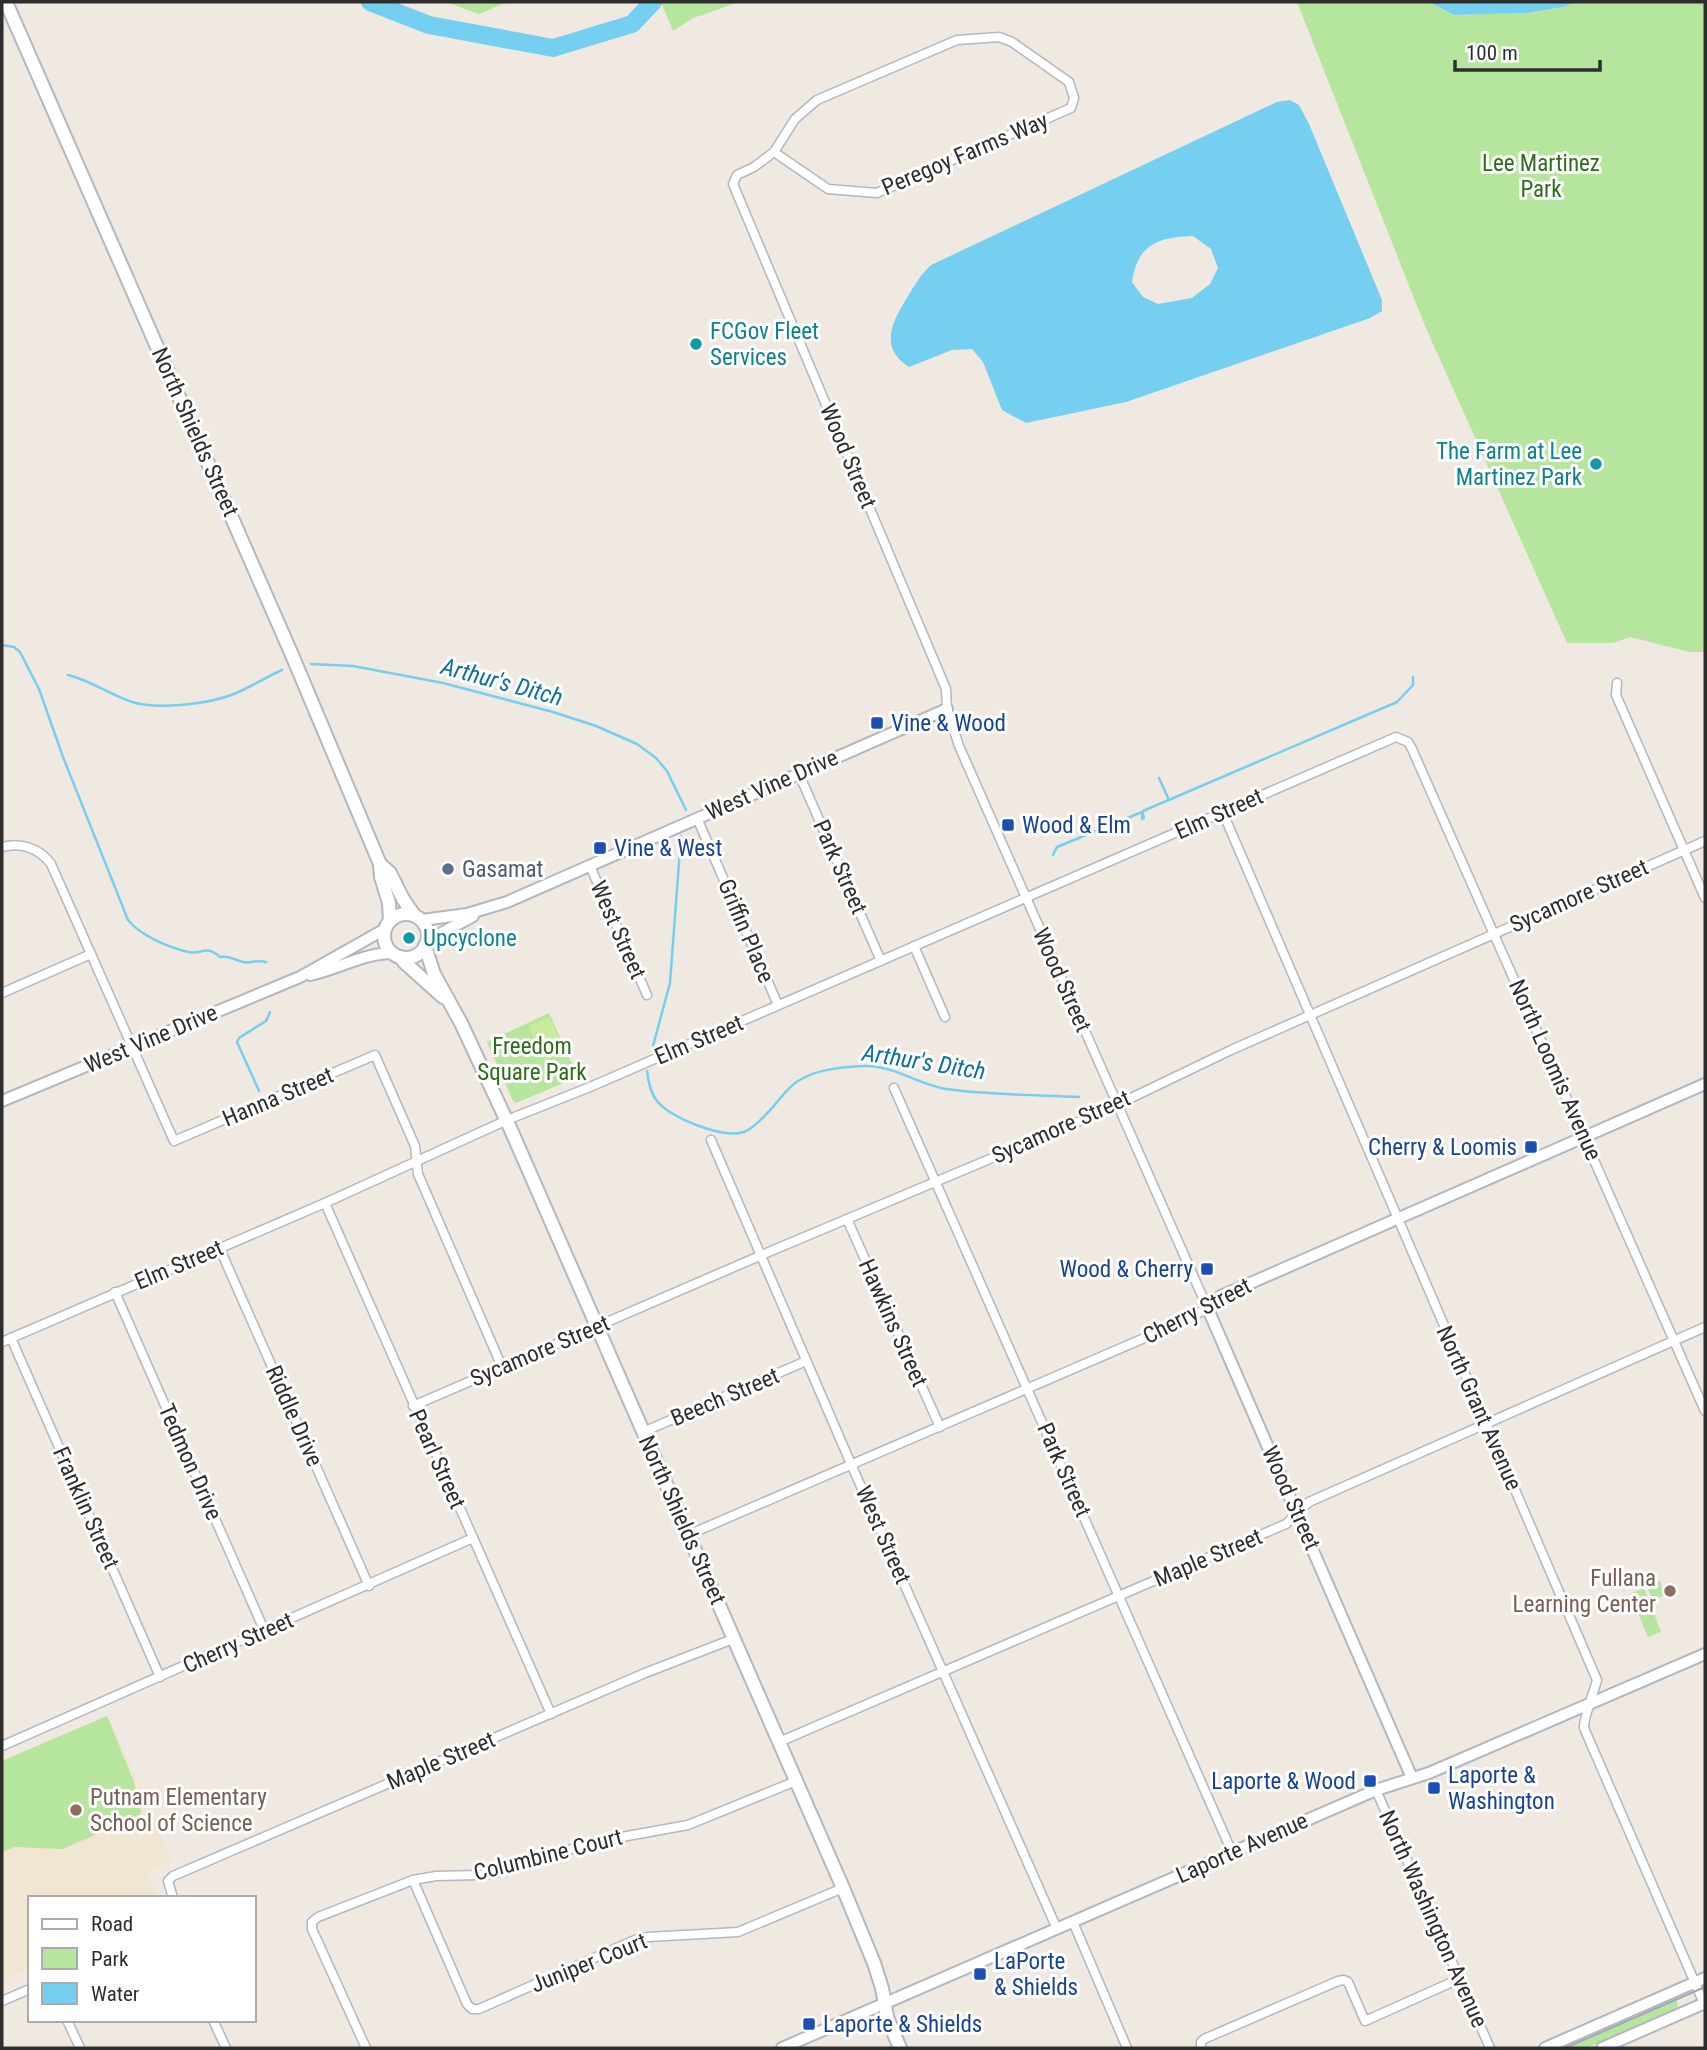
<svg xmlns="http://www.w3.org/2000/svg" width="1707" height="2050" font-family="'Roboto Condensed',sans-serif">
	<rect width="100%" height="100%" fill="#efe9e1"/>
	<polygon fill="#f0e6d1" points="108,1715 172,1860 148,1871 159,1898 30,1898 30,1968 2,1981 2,1760"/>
	<g fill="#b6e59e">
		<polygon points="446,2 507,2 479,14"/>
		<polygon points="661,2 739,2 693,18 673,31"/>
		<polygon points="1297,2 1429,2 1454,15 1526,13 1564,7 1574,2 1705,2 1705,652 1690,652 1630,637 1613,643 1567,643 1425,326"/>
		<polygon points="549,1013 578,1077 516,1103 513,1101 487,1042"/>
		<polygon points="1660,1581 1665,1595 1653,1601 1647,1586"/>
		<polygon points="1644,1588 1661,1632 1648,1637 1630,1594"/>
		<polygon points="107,1716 134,1782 141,1812 140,1816 62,1849 14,1847 2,1852 2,1761"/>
		<polygon points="1670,1999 1677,2001 1678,2007 1676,2010 1587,2048 1558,2048"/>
	</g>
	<polygon fill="#c9ec9a" points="550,1017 565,1053 544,1061 529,1026"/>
	<g fill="#75cff0" fill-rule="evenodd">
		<polygon points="1429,2 1574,2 1564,7 1526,13 1454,15"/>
		<path d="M1290 100 1299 105 1309 124 1382 300V311L1370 318 1126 402 1026 423 1002 410 983 362 972 349 952 350 909 367C880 349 891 324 905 301 913 288 920 275 931 265L1277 102ZM1193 236 1211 249 1218 268 1210 284 1192 298 1158 304 1143 297 1132 282C1137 245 1158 237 1193 236Z"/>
	</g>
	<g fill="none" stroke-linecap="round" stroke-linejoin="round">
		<g stroke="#75cff0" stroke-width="2.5">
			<path d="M2 645 14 647 20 652 39 689 63 757 128 920C141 936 168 947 188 952 202 955 206 944 220 957 230 955 234 960 243 962 251 964 256 959 266 962"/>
			<polyline points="311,664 353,666 443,683 553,712 596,726 637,744 656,758 667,771 686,810"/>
			<path d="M68 675C92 681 109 694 132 702 158 710 209 704 234 694 251 687 266 677 282 670"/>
			<polyline points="1159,778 1169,800"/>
			<polyline points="1142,812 1144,818"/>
			<polyline points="1142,819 1143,811 1397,702 1413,685 1413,677"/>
			<polyline points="1053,855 1057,847 1142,812"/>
			<polyline points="653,1046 670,983 681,836"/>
			<path d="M647 1071C648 1080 651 1094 657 1101 670 1118 723 1139 744 1132 755 1128 764 1116 772 1108 780 1099 788 1087 798 1081 816 1069 843 1067 865 1066 893 1065 919 1085 946 1089 990 1095 1035 1095 1079 1097"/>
			<polyline points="259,1091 237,1042 239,1038 266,1021 270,1012"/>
		</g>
		<polyline stroke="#75cff0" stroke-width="18" points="370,2 429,25 553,48 632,24 653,2"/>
		<g stroke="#b4b7c1" stroke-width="11">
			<g id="minor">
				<polyline points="1617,683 1616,695 1705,898"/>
				<polyline points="799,774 881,961"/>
				<path d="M1223 813 1597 1680C1594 1692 1583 1719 1584 1728L1705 2006"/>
				<polyline points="697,818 778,1005"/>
				<path d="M2 847C21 842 39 848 51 864L174 1141 375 1055 415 1146 418 1174 502 1367"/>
				<polyline points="590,866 647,995"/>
				<polyline points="914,946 945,1017"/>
				<polyline points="2,993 91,954"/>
				<polyline points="894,1088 1232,1852"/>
				<polyline points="711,1140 851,1464 1057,1929"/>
				<polyline points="325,1203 551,1714"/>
				<polyline points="847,1219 940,1427"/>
				<polyline points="219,1247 369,1586"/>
				<polyline points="115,1292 265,1632"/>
				<polyline points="11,1338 160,1677"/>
				<polyline points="2,1342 325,1203 507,1120 590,1087 1396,737 1408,742 1412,749 1705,1411"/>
				<polyline points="413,1406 771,1251 1104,1111 1231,1050 1705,841"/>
				<polyline points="643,1432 806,1361"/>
				<polyline points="688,1535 1193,1317 1207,1307 959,746 947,709 946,689 733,184 737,175 754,167 774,152 795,119 817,100 957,40 999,37 1012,42 1069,82 1074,98 1071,108 877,193 828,189 774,152"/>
				<polyline points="779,1742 1286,1524 1309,1502 1705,1327"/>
				<polyline points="2,1746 473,1538"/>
				<polyline points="1376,1790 1490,2048"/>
				<polyline points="413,1880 467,2004 472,2009 479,2009 637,1939 648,1937 738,1932 843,1888"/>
				<polyline points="173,1898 168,1881 173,1876 645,1673 733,1639"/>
				<polyline points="1073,1922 1127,2048"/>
				<polyline points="2,2001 30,1989"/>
				<polyline points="67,2020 80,2048"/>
				<polyline points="213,2020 226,2048"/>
				<polyline points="366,2048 312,1929 312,1922 318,1917 413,1880 436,1876 478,1875 496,1873 594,1842 688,1825 796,1781"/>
				<polyline points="1201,2048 1201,2042 1204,2039 1338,1981 1344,1980 1348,1982 1365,2021 1459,1979"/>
			</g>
		</g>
		<g stroke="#b4b7c1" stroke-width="14">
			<g id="tertiary">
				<polyline points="422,920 467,914 507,902 947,709"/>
				<polyline points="427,941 473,916"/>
				<path d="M310 975C338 969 364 953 393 953"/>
				<polyline points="2,1101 300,977 385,929"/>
				<polyline points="1412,1778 1207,1307 1221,1296 1705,1084"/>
				<polyline points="782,2048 1376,1790 1429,1773 1705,1654"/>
				<polyline points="1545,2048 1705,1978"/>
				<polyline points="1602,2048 1705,2003"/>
			</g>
		</g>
		<g stroke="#b4b7c1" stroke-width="16">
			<g id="secondary">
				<polyline points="6,2 292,655 380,864 381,877 389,903 390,921"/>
				<polyline points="380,864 390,873 403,899 414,915"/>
				<circle cx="406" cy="936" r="22"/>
				<polyline points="425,946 434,974 461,1023 511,1130 843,1888 874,1963 882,1988 887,2017 900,2048"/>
				<polyline points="401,957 404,962 443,997"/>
			</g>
		</g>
		<use href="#minor" stroke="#fff" stroke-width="8"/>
		<use href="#tertiary" stroke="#fff" stroke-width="10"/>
		<use href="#secondary" stroke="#fff" stroke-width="12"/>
		<polyline stroke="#a3a6b8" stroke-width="2" points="1565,2048 1705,1987"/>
	</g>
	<g fill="#0f9aa8" stroke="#fff" stroke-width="2.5">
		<circle cx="696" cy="344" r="7"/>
		<circle cx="1596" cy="464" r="7"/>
		<circle cx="409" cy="938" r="7"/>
	</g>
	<g fill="#1a4fb4" stroke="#fff" stroke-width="2.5">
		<rect x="870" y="716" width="14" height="14" rx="3.5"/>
		<rect x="1001" y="818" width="14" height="14" rx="3.5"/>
		<rect x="593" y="841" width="14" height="14" rx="3.5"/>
		<rect x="1524" y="1140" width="14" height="14" rx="3.5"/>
		<rect x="1200" y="1262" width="14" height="14" rx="3.5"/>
		<rect x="1363" y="1774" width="14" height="14" rx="3.5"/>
		<rect x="1427" y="1781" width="14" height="14" rx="3.5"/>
		<rect x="973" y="1967" width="14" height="14" rx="3.5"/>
		<rect x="802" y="2017" width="14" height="14" rx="3.5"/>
	</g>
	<circle fill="#5c6f8a" stroke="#fff" stroke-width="2.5" cx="448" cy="869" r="7"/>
	<g fill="#8d6e63" stroke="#fff" stroke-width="2.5">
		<circle cx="1670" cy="1591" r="7"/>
		<circle cx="76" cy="1810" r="7"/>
	</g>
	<g text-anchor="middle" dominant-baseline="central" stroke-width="6" stroke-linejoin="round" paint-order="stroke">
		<g font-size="23" fill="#2e2e2e" stroke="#fff">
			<text transform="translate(965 154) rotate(-23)">Peregoy Farms Way</text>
			<text transform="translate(195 432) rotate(66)">North Shields Street</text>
			<text transform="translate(848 456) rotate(67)">Wood Street</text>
			<text transform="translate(772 785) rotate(-24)">West Vine Drive</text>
			<text transform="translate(1219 814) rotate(-24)">Elm Street</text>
			<text transform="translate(840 867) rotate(66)">Park Street</text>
			<text transform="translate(1579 896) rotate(-24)">Sycamore Street</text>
			<text transform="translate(618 930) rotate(66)">West Street</text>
			<text transform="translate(746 931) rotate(67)">Griffin Place</text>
			<text transform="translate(1062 980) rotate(66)">Wood Street</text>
			<text transform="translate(151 1039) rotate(-23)">West Vine Drive</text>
			<text transform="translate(699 1040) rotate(-23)">Elm Street</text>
			<text transform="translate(1555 1070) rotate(66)">North Loomis Avenue</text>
			<text transform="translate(278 1097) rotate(-23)">Hanna Street</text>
			<text transform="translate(1061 1127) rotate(-24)">Sycamore Street</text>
			<text transform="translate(179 1265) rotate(-23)">Elm Street</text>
			<text transform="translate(1197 1311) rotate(-27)">Cherry Street</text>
			<text transform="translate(893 1323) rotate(66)">Hawkins Street</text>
			<text transform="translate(540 1351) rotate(-23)">Sycamore Street</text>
			<text transform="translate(725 1397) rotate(-23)">Beech Street</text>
			<text transform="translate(1479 1408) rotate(66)">North Grant Avenue</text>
			<text transform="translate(294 1416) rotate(66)">Riddle Drive</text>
			<text transform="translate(437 1459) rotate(66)">Pearl Street</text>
			<text transform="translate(190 1462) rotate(66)">Tedmon Drive</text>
			<text transform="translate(1064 1470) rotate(66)">Park Street</text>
			<text transform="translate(1291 1498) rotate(66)">Wood Street</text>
			<text transform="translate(86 1508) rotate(66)">Franklin Street</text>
			<text transform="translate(682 1520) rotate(66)">North Shields Street</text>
			<text transform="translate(883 1535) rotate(66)">West Street</text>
			<text transform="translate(1208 1558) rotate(-23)">Maple Street</text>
			<text transform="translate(238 1643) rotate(-24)">Cherry Street</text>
			<text transform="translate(441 1761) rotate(-23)">Maple Street</text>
			<text transform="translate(1242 1848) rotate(-24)">Laporte Avenue</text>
			<text transform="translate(548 1855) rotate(-14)">Columbine Court</text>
			<text transform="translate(1433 1919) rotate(66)">North Washington Avenue</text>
			<text transform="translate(589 1963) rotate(-22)">Juniper Court</text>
		</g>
		<g font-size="23" fill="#2c6e1b" stroke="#fff">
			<text x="1541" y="163">Lee Martinez<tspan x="1541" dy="26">Park</tspan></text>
			<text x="532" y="1046">Freedom<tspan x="532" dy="26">Square Park</tspan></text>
		</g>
		<g font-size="23" fill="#0d838f" stroke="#fff" text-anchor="start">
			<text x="710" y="331">FCGov Fleet<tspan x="710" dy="26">Services</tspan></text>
			<text x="1582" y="451" text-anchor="end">The Farm at Lee<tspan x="1582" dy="26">Martinez Park</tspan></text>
			<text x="423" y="938">Upcyclone</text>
		</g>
		<g font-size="23" fill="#164399" stroke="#fff" text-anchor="start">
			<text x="891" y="723">Vine &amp; Wood</text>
			<text x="1022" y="825">Wood &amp; Elm</text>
			<text x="614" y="848">Vine &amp; West</text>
			<text x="1517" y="1147" text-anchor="end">Cherry &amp; Loomis</text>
			<text x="1193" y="1269" text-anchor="end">Wood &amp; Cherry</text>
			<text x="1448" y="1775">Laporte &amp;<tspan x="1448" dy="26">Washington</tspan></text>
			<text x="1356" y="1781" text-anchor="end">Laporte &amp; Wood</text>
			<text x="994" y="1961">LaPorte<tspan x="994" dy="26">&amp; Shields</tspan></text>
			<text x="823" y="2024">Laporte &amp; Shields</text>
		</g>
		<g font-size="23" fill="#4e5e75" stroke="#fff" text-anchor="start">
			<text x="462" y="869">Gasamat</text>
		</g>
		<g font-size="23" fill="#785e54" stroke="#fff" text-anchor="end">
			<text x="1656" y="1578">Fullana<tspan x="1656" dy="26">Learning Center</tspan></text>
			<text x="90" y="1797" text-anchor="start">Putnam Elementary<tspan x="90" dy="26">School of Science</tspan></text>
		</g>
		<g font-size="24" font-style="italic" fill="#0d6fa3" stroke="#fff">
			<text transform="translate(502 682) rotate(15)">Arthur's Ditch</text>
			<text transform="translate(924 1062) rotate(9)">Arthur's Ditch</text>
		</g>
	</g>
	<rect width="1707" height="2050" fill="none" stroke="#2e2e2e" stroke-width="7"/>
	<rect x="28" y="1896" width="228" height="126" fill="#ffffff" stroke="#ababab" stroke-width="2"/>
	<rect x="42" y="1919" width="35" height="10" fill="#ffffff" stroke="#ababab" stroke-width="2"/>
	<text x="91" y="1931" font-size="21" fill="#2e2e2e">Road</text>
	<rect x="42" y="1948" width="35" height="21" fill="#b6e59e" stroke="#ababab" stroke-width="2"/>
	<text x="91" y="1966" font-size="21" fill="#2e2e2e">Park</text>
	<rect x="42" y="1983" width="35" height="21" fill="#75cff0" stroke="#ababab" stroke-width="2"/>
	<text x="91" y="2001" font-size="21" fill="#2e2e2e">Water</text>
	<path d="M1455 60v10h145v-10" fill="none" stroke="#2e2e2e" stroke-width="3.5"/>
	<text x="1466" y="60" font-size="21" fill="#2e2e2e" stroke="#ffffff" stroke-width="5" paint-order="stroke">100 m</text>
</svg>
